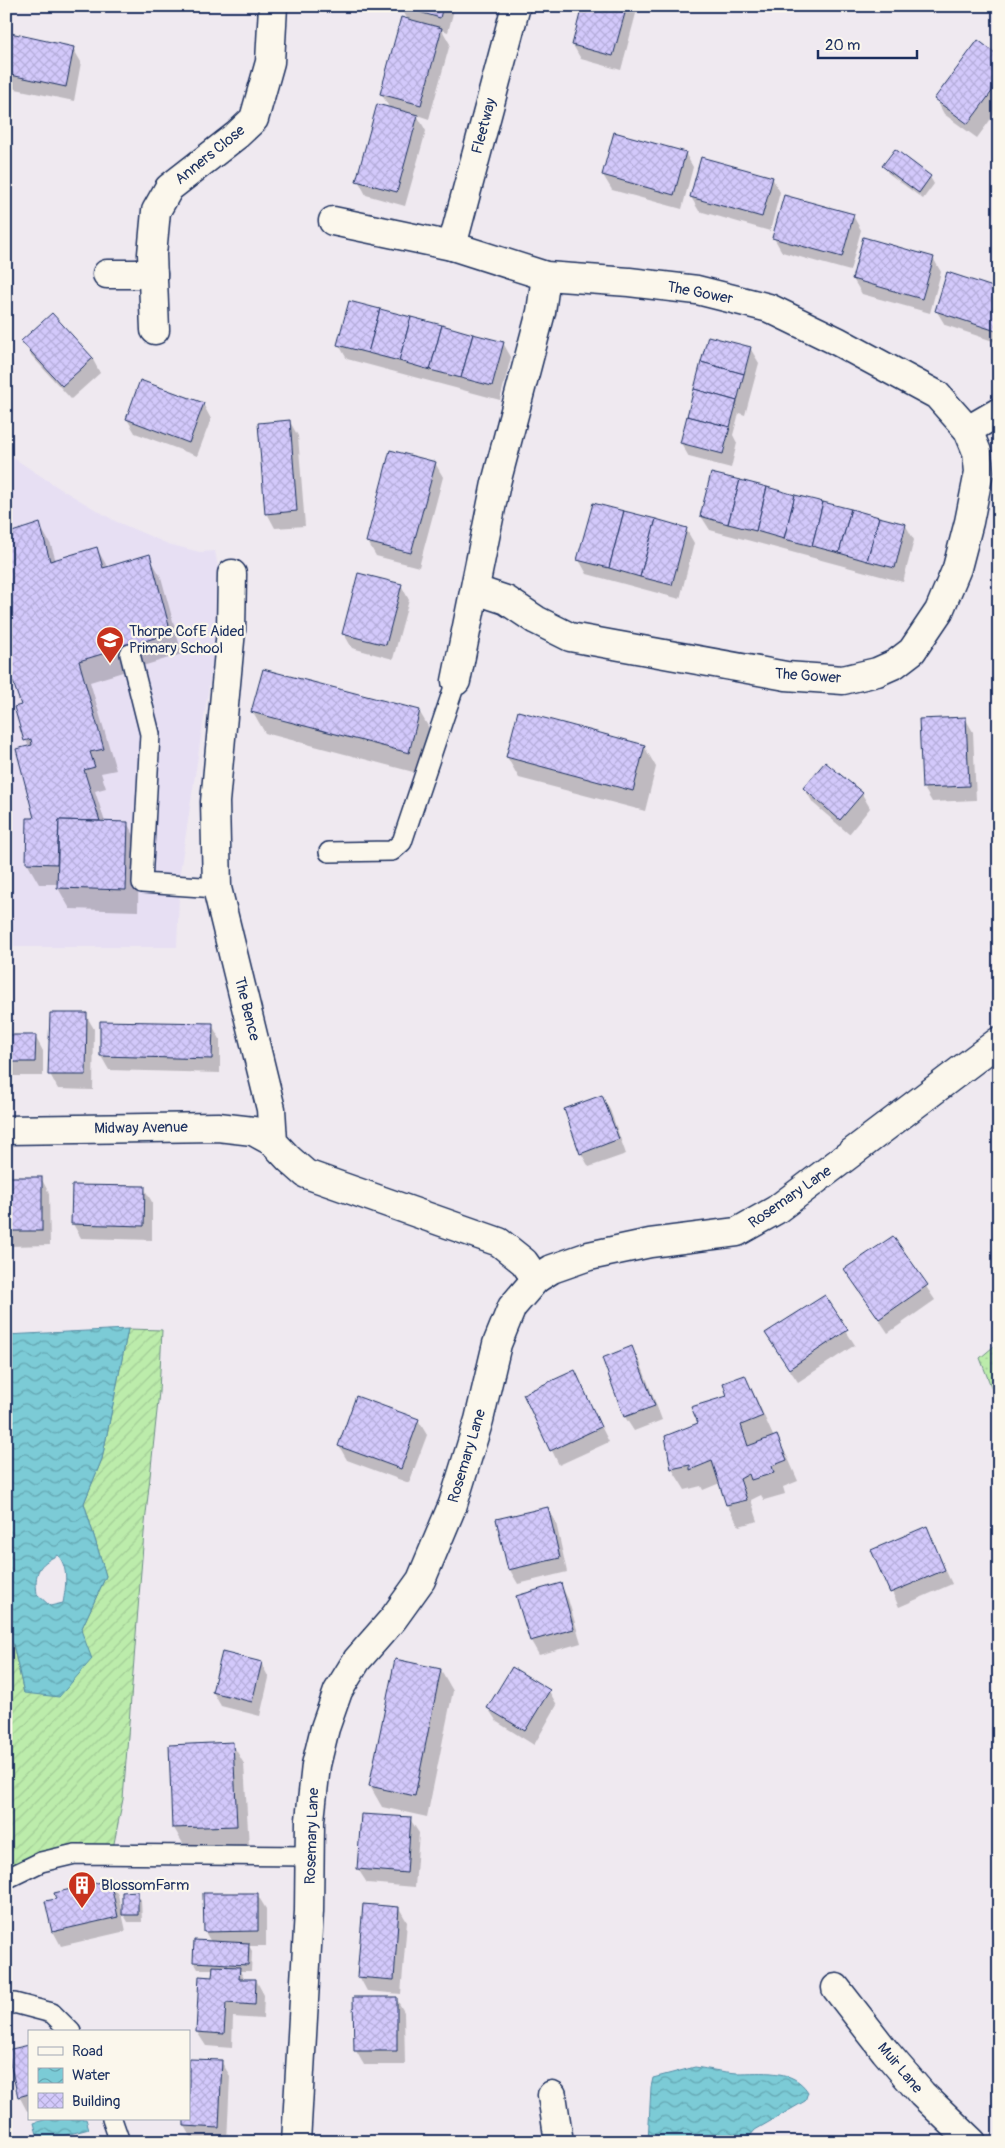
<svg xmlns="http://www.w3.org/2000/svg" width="1005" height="2148" font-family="Pangolin,sans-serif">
	<defs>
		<pattern id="park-dots" width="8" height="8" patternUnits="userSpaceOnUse" patternTransform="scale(1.25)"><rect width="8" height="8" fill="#bcecab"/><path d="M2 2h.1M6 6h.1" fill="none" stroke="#a1cb96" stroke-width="1.8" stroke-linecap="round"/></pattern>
		<pattern id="garden-furrows" width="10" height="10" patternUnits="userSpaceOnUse" patternTransform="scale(1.25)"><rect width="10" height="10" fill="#bcecab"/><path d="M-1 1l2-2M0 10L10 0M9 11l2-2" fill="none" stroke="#a1cb96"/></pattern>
		<pattern id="water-waves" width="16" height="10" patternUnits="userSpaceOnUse" patternTransform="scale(1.25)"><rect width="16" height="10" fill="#7bcbd6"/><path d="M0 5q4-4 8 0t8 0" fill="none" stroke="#64a5b1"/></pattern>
		<pattern id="building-cross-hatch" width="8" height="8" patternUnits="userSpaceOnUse" patternTransform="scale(1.25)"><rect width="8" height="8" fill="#d3c9fb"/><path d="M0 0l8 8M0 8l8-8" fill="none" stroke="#b5adda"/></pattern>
	</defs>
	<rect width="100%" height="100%" fill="#efe9f0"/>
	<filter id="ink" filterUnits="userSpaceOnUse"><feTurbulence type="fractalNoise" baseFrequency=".02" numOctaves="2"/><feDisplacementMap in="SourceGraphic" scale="10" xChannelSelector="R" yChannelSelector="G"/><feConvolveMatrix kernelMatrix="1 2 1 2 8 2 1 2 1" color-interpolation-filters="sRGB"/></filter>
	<g filter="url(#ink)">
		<polygon fill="#e7dff3" points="6,453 59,488 115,521 168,544 200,552 215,551 223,595 180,872 177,947 6,947"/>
		<polygon fill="url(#park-dots)" stroke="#6c8e84" points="999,1342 999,1407 980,1358"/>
		<polygon fill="url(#garden-furrows)" stroke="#6c8e84" points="128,1329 162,1330 159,1392 144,1533 123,1799 112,1853 6,1879 6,1632 13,1644 24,1693 81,1630 106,1576 84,1503 102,1459"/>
		<g fill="url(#water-waves)" stroke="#558da6" fill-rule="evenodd">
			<path d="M128 1329 102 1459 84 1503 106 1576 81 1630 92 1659 59 1697 24 1693 13 1644 6 1632V1559L8 1542 6 1533V1335ZM58 1555C69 1569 66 1586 63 1603L50 1606 37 1594C34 1573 38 1564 58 1555Z"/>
			<path d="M695 2067C709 2069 723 2072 737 2073 762 2073 793 2068 808 2092L805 2101 755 2130 745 2142H648L651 2087 653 2078Z"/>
			<polygon points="47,2119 86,2119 89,2129 39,2142 34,2123"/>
		</g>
		<g fill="#0003">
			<polygon points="455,6 448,32 442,30 450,44 429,119 417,115 426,131 405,206 366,195 358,180 390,109 381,93 408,20 400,6"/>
			<polygon points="584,6 638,6 621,70 581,59 573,45"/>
			<polygon points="6,34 73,48 81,62 74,101 6,87"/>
			<polygon points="999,57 999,108 977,138 944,114 936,99"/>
			<polygon points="685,153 693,167 682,209 612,190 603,175"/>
			<polygon points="884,166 930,177 934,184 923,199 888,173"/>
			<polygon points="772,178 780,192 770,231 699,211 691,197"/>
			<polygon points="853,216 861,230 850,271 782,252 774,238"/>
			<polygon points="933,258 941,272 930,313 862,294 853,279"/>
			<polygon points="999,290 999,343 945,325 936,310"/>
			<polygon points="23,341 92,358 100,373 71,399 31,355"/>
			<polygon points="503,343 511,357 500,400 347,359 339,345"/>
			<polygon points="750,348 759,363 745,415 739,413 733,435 737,443 731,468 689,457 681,443"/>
			<polygon points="203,404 211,419 197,456 135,433 127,419"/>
			<polygon points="290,422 298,436 305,526 275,528 267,513"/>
			<polygon points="435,463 443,477 419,567 376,556 368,542"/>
			<polygon points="701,516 906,526 914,540 903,582 710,530"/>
			<polygon points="39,524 51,545 56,561 97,549 108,568 149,556 161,577 182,654 90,682 116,770 101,773 106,788 95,791 105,822 127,823 139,844 138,911 70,909 58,888 58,884 39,884 27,863 36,819 29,747 26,740 22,706 15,684 6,686 6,535"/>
			<polygon points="686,529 694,543 680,599 587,574 579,560"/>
			<polygon points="401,585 409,600 393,659 352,648 344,634"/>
			<polygon points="419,711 432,733 421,774 265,733 253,712"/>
			<polygon points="965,718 973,732 976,800 932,802 924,788"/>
			<polygon points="644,746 656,767 645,811 519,778 507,757"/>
			<polygon points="805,789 862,794 870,808 849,834 813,803"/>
			<polygon points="86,1015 94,1029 93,1090 58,1089 50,1074"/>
			<polygon points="102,1023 212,1025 220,1039 220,1073 109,1070 101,1056"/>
			<polygon points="6,1036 35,1036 43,1051 43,1076 6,1076"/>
			<polygon points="602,1096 610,1110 626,1154 589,1167 581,1153"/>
			<polygon points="41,1178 49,1193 50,1245 10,1246 6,1239 6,1179"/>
			<polygon points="144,1188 152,1202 152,1240 81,1238 73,1224"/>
			<polygon points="893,1237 935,1300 888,1333 846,1270"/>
			<polygon points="824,1297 855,1345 798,1382 775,1348"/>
			<polygon points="631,1348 640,1362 662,1420 634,1431 625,1417 603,1359"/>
			<polygon points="574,1372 609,1442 559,1465 525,1395"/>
			<polygon points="744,1377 756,1398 774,1438 776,1437 788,1458 798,1481 783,1487 785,1494 764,1500 761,1495 751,1500 758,1521 739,1526 727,1505 720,1483 703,1490 701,1486 685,1490 672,1469 667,1437 700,1424 729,1397"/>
			<polygon points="418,1420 427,1435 409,1483 347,1460 339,1446"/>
			<polygon points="547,1508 556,1523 567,1572 518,1584 510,1570 498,1520"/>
			<polygon points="926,1528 952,1584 899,1607 873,1551"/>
			<polygon points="560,1584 568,1599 581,1643 539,1655 531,1641 518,1596"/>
			<polygon points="261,1663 269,1678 260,1716 221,1706 213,1692"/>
			<polygon points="441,1670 453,1691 427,1817 382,1807 370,1786"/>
			<polygon points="549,1691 557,1705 534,1745 497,1722 488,1708"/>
			<polygon points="232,1743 244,1764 249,1846 186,1849 174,1828 170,1746"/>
			<polygon points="410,1819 419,1833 415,1887 367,1883 358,1869"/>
			<polygon points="109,1881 118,1895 126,1931 61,1946 53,1931"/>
			<polygon points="137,1893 141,1900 142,1922 128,1922 124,1915"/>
			<polygon points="257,1894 266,1909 266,1946 249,1946 252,1951 251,1971 240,1971 245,1980 256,1980 264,1995 263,2019 233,2017 232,2048 206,2046 197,2032 214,1978 214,1969 198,1969 194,1962 211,1942 205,1932"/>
			<polygon points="399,1908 407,1922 401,1994 367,1991 359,1976"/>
			<polygon points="396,1998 404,2012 405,2065 364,2065 356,2051"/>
			<polygon points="29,2046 29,2110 27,2111 19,2096"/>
			<polygon points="189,2060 221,2061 230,2076 227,2142 193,2140 185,2126 189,2119"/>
		</g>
		<g fill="url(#building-cross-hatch)" stroke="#1b2f5e">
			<polygon points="399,6 443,6 440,18"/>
			<polygon points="582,6 627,6 613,56 572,45"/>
			<polygon points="401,17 442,28 421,105 380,94"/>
			<polygon points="6,32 74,47 66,87 6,74"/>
			<polygon points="978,40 999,56 999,82 968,124 934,99"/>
			<polygon points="377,104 418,115 397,192 356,181"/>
			<polygon points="614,132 686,152 674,195 602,175"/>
			<polygon points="895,149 931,176 919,193 882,166"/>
			<polygon points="701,157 773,177 762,217 690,197"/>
			<polygon points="784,195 854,214 842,257 772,238"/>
			<polygon points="863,237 934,257 922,299 852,279"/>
			<polygon points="947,272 999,289 999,332 935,311"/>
			<polygon points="349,301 380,309 368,353 337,345"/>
			<polygon points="380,309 411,317 399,361 368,353"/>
			<polygon points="52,313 93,358 62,386 21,341"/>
			<polygon points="411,317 442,325 430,370 399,361"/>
			<polygon points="442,325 473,334 461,378 430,370"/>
			<polygon points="473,334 504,342 492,386 461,378"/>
			<polygon points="708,336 751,347 744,374 701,362"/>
			<polygon points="701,362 744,374 737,401 694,389"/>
			<polygon points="140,380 204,403 189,443 126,419"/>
			<polygon points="694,389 737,401 730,427 687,416"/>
			<polygon points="687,416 730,427 723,454 680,443"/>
			<polygon points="290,420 297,511 265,514 258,423"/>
			<polygon points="390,450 436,462 411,553 366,542"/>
			<polygon points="711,473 740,480 728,524 700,516"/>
			<polygon points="740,480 767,487 756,531 728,524"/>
			<polygon points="767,487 795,495 784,539 756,531"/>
			<polygon points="795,495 823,502 812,546 784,539"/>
			<polygon points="823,502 851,509 839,553 812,546"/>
			<polygon points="593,503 624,511 609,568 577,560"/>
			<polygon points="851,509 879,517 867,561 839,553"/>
			<polygon points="624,511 656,519 640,577 609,568"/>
			<polygon points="879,517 906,524 895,568 867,561"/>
			<polygon points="656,519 687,528 672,585 640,577"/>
			<polygon points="40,523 50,561 97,547 103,568 150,554 171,633 79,661 104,749 90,752 95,767 84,770 100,821 59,820 57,864 26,863 27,818 34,818 16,749 32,745 31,739 24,741 14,707 21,705 6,662 6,534"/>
			<polygon points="358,573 402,584 386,645 342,634"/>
			<polygon points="263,669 420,710 409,753 251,712"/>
			<polygon points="518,711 645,745 633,791 506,757"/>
			<polygon points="966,717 969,786 922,788 919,719"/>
			<polygon points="825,762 863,793 840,820 803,788"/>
			<polygon points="59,820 128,822 126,890 57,888"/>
			<polygon points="50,1013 87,1013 86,1075 48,1075"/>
			<polygon points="100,1021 213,1023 212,1059 100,1056"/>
			<polygon points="6,1035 36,1035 35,1062 6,1062"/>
			<polygon points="602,1095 619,1139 580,1154 564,1109"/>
			<rect x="6" y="1177" width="36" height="54"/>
			<polygon points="72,1185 145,1186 144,1226 71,1224"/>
			<polygon points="893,1236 928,1285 879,1319 844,1269"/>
			<polygon points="825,1295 848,1330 789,1369 765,1333"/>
			<polygon points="632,1346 655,1406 624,1417 602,1358"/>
			<polygon points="575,1370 601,1427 550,1451 523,1394"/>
			<polygon points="745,1375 763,1416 741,1425 748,1446 777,1435 787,1460 772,1466 774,1473 751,1480 749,1474 740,1479 747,1500 726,1505 712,1461 690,1470 690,1465 671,1469 665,1436 698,1423 691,1407 727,1396 723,1383"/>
			<polygon points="356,1396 419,1419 401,1469 338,1446"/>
			<polygon points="548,1507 560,1558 508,1570 496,1519"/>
			<polygon points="927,1526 945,1570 890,1593 871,1550"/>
			<polygon points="561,1583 574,1629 530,1641 516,1596"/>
			<polygon points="222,1652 262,1662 252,1702 212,1692"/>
			<polygon points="395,1659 441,1669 415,1796 369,1786"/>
			<polygon points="512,1667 550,1690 525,1731 487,1708"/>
			<polygon points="233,1742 237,1826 172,1828 169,1745"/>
			<polygon points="361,1814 411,1817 407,1873 357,1869"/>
			<polygon points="110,1880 118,1917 52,1932 45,1901 56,1899 54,1893"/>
			<polygon points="138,1891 138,1915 122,1915 122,1892"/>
			<polygon points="203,1893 258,1893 258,1931 204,1932"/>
			<polygon points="363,1904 399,1907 394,1980 357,1977"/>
			<polygon points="194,1940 249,1943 248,1965 193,1962"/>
			<polygon points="213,1966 240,1967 239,1979 256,1979 255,2005 226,2003 224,2034 196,2032 199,1976 212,1977"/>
			<polygon points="353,1997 397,1997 397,2051 354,2051"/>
			<polygon points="29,2045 29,2094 18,2097 7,2050"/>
			<polygon points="189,2059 222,2060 219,2128 184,2126 184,2119 189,2119"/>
		</g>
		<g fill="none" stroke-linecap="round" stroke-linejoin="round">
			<g stroke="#1b2f5e" stroke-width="22">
				<g id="service">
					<polyline points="130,654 150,734 142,883 217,888"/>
					<polyline points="329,852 392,851 402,842 456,681"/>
					<polyline points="6,1879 41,1862 75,1854 310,1856"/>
					<polyline points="6,2006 14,2003 52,2013 71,2032"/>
					<polyline points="112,2119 120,2142"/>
				</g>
			</g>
			<g stroke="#1b2f5e" stroke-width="31">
				<g id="minor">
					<polyline points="333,221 452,246 546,276 629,282 697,290 769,308 837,341 937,395 968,430 977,452 979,472 969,522 957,568 939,611 912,651 895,664 877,672 843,680 786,676 570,637 536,620 506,600 476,590"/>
					<polyline points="452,246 516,6"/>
					<polyline points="107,274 153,274"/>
					<polyline points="155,330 152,254 156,211 169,188 237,135 254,119 270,62 273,6"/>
					<polyline points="968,430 999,412"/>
					<polyline points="232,574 231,630 215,802 217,888 271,1109 273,1142 289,1159 306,1174 499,1242 524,1262 536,1279"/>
					<polyline points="456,681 496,483 541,312 546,276"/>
					<polyline points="6,1130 218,1127 253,1131 273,1142"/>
					<polyline points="836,1988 885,2051 922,2094 972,2142"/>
					<polyline points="552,2095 559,2142"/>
					<polyline points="296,2142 309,1911 310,1820 316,1765 325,1728 338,1691 357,1660 393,1619 421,1580 453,1504 479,1420 497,1344 512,1307 536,1279 552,1269 589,1256 650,1243 737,1232 776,1210 999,1041"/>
				</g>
			</g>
			<use href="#service" stroke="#fbf7ec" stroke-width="19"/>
			<use href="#minor" stroke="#fbf7ec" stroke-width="28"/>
		</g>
	</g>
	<defs>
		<g id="school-pin" transform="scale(1.4375)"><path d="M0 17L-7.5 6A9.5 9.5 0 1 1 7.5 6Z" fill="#c8321e" stroke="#fbf7ec"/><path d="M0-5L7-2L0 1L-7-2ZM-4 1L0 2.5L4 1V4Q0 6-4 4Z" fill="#fff"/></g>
		<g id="building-pin" transform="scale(1.4375)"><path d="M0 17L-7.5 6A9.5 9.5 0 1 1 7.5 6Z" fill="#c8321e" stroke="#fbf7ec"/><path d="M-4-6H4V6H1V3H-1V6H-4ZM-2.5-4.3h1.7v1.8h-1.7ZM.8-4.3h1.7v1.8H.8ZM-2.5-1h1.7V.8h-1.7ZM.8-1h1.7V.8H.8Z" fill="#fff"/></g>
	</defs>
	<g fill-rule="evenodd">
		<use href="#school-pin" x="110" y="640"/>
		<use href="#building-pin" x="82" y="1885"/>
	</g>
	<g text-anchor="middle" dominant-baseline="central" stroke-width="4.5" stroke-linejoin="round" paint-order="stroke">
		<g font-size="15" fill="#1b2f5e" stroke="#fbf7ec">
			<text transform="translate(484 126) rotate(-75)">Fleetway</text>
			<text transform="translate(210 155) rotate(-39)">Anners Close</text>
			<text transform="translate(700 293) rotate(11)">The Gower</text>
			<text transform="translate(808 676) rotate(4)">The Gower</text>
			<text transform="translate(247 1009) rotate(76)">The Bence</text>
			<text transform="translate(141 1128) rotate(-1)">Midway Avenue</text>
			<text transform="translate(790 1197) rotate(-35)">Rosemary Lane</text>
			<text transform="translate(467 1456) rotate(-73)">Rosemary Lane</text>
			<text transform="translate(312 1836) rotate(-88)">Rosemary Lane</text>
			<text transform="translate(900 2068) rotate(50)">Muir Lane</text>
		</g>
		<g font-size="15" fill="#1b2f5e" stroke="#fbf7ec" text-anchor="start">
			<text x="129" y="631">Thorpe CofE Aided<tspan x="129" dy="17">Primary School</tspan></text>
			<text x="101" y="1885">BlossomFarm</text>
		</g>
	</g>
	<rect width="1005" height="2148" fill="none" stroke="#fbf7ec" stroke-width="25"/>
	<rect x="12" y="12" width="980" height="2123" fill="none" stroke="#1b2f5e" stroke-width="2" filter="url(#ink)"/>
	<rect x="28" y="2030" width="162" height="90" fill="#fbf7ec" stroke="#a1a7b3"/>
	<rect x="38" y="2047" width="25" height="8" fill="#fbf7ec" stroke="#a1a7b3"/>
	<text x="72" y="2056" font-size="15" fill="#1b2f5e">Road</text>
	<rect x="38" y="2068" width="25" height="15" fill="url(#water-waves)" stroke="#a1a7b3"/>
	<text x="72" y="2080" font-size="15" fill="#1b2f5e">Water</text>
	<rect x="38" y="2093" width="25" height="15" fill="url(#building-cross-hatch)" stroke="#a1a7b3"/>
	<text x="72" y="2106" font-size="15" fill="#1b2f5e">Building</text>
	<path d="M818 50v8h99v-8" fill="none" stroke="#1b2f5e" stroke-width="2.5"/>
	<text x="825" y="50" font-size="15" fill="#1b2f5e" stroke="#fbf7ec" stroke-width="4" paint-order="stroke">20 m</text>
</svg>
